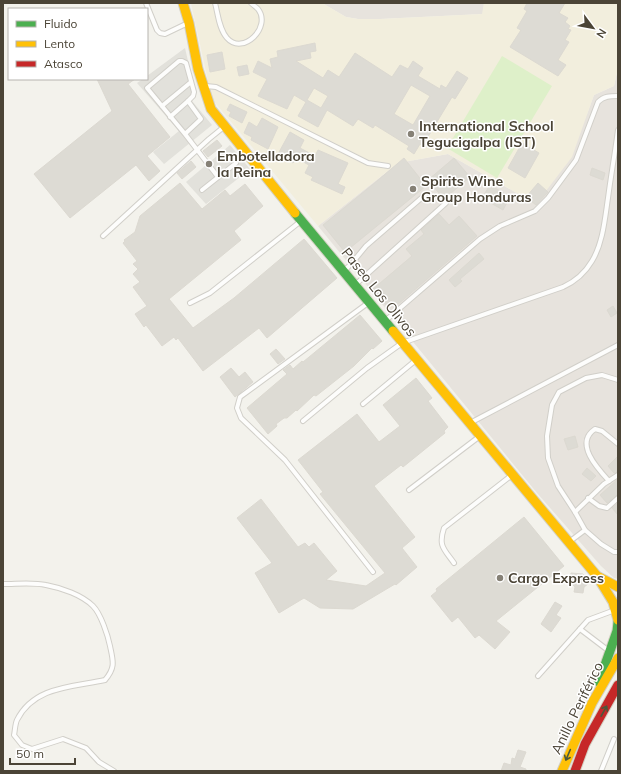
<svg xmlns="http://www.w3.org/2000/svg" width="621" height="774" font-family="Mulish,sans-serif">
	<rect width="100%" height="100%" fill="#f3f2ec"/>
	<g fill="#e7e3dd">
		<polygon points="322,3 484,3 483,14 380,19 358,19 346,17"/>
		<polygon points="618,68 618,579 614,578 601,566 537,493 318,226 398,163 448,154 536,204 587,114 594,95 614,86"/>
	</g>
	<polygon fill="#f2eedd" points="191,3 322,3 346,17 358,19 380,19 482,14 484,3 618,3 618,68 614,86 594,95 572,157 536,204 448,154 398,163 318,226 212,99"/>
	<polygon fill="#def0c9" points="502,56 552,86 497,178 447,148"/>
	<g fill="#e2e1db">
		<polygon points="185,48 196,96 192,101 212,125 164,164 153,152 179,131 137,83 143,79 147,79 147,76"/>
		<polygon points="230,145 250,169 206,204 186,182"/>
	</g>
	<g fill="#dddbd4" stroke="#dcd9d1" fill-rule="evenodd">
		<polygon points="527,3 565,3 559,13 568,18 565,22 570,26 568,29 571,30 565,40 569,42 558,60 566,65 558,76 510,47 521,30 517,28 527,11 524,9"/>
		<path d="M315 43 316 51 310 52 311 58 296 61 323 78 328 70 339 77 355 53 392 77 400 65 408 69 413 61 423 68 418 76 440 89 441 85 446 88 457 71 468 78 455 99 452 97 423 145 420 144 414 154 407 149 409 146 375 125 373 128 358 119 353 126 327 110 318 127 298 116 306 102 294 95 287 109 258 96 267 79 253 72 258 61 272 68 270 59 278 57 277 51ZM411 85 430 96 413 125 394 114ZM314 88 328 96 321 108 307 100Z"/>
		<polygon points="222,52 225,69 210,72 207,55"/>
		<polygon points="247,65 249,74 239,76 237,67"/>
		<polygon points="97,79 135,79 128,84 170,137 147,156 160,171 149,181 136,165 70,218 34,174 112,111"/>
		<polygon points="230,104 247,112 242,123 229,116 231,112 227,110"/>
		<polygon points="262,118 278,127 268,149 251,140 252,137 244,133 249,122 257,127"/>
		<polygon points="290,132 304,140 300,148 315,156 318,150 348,163 338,184 345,187 342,194 311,180 313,177 305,173 309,165 296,158 293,163 278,154"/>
		<polygon points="217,140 222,146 208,157 203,151"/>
		<polygon points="522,143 539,153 525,178 508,168"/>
		<polygon points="404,158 426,186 350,248 349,247 344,251 323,225 377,181"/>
		<polygon points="454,158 470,177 444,199 428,180"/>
		<polygon points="191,161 196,167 182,179 177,173"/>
		<polygon points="592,168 605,173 603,180 590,175"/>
		<polygon points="180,183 202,209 225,190 230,196 245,184 263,206 234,231 241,240 169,299 193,328 234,298 304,239 337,278 267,338 259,328 203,371 178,338 176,340 174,337 162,346 146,325 144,327 135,314 147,306 133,287 140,282 133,274 138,269 133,264 137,261 123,243 125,241 124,240 135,232 140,216"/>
		<polygon points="538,183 548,192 536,205 526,197"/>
		<polygon points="490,185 510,197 503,210 482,198"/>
		<polygon points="439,214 449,225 459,216 477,236 396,306 391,300 386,305 373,289 412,256 406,249 424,234 421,230"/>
		<polygon points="479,253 484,259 460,279 462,281 455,287 449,280"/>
		<polygon points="613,306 617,313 611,317 607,310"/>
		<polygon points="360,315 382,341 373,349 372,348 354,366 316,396 314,395 297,411 296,410 287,418 284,418 276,424 277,426 268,434 247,408 287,374 283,370 290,365 293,369 302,361 303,362"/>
		<polygon points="276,349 285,359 278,364 270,354"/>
		<polygon points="231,368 239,377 245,372 253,382 235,397 220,377"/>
		<polygon points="416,378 432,398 428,401 448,427 444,431 445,433 403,467 401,465 374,486 415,537 402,548 417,567 396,585 395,584 353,609 320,608 304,598 279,613 255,573 272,563 237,518 261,499 298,547 305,543 309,547 314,543 337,571 326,580 366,586 385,573 320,494 323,492 298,460 357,414 379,442 400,426 383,405"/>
		<polygon points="575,436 578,447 568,450 564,439"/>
		<polygon points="618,456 618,472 614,473 608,466"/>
		<polygon points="587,468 596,476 591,481 582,474"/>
		<polygon points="618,479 618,495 607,503 600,495"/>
		<polygon points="618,503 618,515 612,508"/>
		<polygon points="524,517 564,566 496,621 510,632 495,649 479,635 475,638 458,617 452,622 431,596 437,591 436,589"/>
		<polygon points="571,573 583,574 588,580 588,584 584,587 583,593 574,592 575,587 570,582"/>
		<polygon points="555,602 562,606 556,615 561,618 551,632 541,624"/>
		<polygon points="518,750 526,752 520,767 526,769 526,771 501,771 504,763 511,765 512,758 515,759"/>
	</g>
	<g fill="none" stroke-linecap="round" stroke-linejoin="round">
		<g stroke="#d1cfc9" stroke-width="6">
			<g id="lane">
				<polyline points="146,3 157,30 160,33 165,34 188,23"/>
				<path d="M215 3C218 14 219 29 227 38 243 56 272 27 258 9 256 7 253 5 251 3"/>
				<polyline points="206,86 216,87 368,163 388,166"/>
				<polyline points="162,106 191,82"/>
				<polyline points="170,117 188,101"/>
				<polyline points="185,134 201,119 188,101 193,96 194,92 186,63 182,61 179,61 147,88 185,134 218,177"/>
				<polyline points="202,190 236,163"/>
				<polyline points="103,236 209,139 225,126"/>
				<polyline points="344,271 352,263 366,246 426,194"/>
				<polyline points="355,285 446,203"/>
				<polyline points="190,303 210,293 301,221"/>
				<polyline points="368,303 240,397 237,408 241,418 285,460 373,572"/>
				<path d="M385 321 480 239 500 226 535 211 548 198 576 160 598 102C604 96 610 96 618 96"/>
				<polyline points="618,380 602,375 586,378 559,392 552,405 547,436 548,458 558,486 575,512 585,530 601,544 614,552 618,552"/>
				<polyline points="363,404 416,360"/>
				<path d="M303 421 367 368 402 343 563 287C576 281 585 273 592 261 603 243 605 218 608 198 611 175 615 153 618 130"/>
				<polyline points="470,423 618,345"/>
				<path d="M609 481C597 468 574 443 595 429L602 431 618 444"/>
				<polyline points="409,490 480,436"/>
				<polyline points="588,498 599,506 607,508 618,498"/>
				<polyline points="575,512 604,484 618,475"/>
				<polyline points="569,542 585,530"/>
				<path d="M454 563C444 549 438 546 444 528L512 475"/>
				<path d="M3 584C17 584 33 582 46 585 62 588 82 595 93 606 101 614 108 636 110 646 113 661 116 667 105 680 73 687 34 686 17 720 15 724 15 731 14 735L22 745 32 749 63 739 86 748 99 762 114 771"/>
				<polyline points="580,629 609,651"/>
				<polyline points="538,676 588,620 615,610"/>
				<polyline points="601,771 614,739"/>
			</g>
		</g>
		<g stroke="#d3d0c2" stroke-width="11">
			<g id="fast">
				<polyline points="295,213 393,331"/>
				<polyline points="599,682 617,631 618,622"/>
			</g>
		</g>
		<g stroke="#d3d0c2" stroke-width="11">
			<g id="slow">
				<polyline points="183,3 189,23 198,69 211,109 295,213"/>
				<polyline points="393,331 597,576 613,602 618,620"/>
				<polyline points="599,577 618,587"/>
				<polyline points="562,771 592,703 618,658"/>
			</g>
		</g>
		<g stroke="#d3d0c2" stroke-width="11">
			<polyline id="jam" points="575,771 585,744 618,685"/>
		</g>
		<use href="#lane" stroke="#fdfdfc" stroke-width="4"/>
		<use href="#fast" stroke="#4caf50" stroke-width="9"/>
		<use href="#slow" stroke="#ffc107" stroke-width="9"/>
		<use href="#jam" stroke="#c62828" stroke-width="9"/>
	</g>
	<defs><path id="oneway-shaft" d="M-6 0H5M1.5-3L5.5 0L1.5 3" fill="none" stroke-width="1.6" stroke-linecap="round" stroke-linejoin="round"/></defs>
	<g stroke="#4b593b">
		<use href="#oneway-shaft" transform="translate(604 711) rotate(-61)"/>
		<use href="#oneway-shaft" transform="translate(568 755) rotate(113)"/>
	</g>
	<g fill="#868176" stroke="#fff" stroke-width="1.5">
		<circle cx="411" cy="134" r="4"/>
		<circle cx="209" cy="164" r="4"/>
		<circle cx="413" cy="189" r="4"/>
		<circle cx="500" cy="578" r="4"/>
	</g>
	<g text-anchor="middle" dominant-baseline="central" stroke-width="3" stroke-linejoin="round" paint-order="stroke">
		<g font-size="14" font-weight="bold" fill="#4b4436" stroke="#fff" text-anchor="start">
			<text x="419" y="126">International School<tspan x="419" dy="16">Tegucigalpa (IST)</tspan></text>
			<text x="217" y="156">Embotelladora<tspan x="217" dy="16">la Reina</tspan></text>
			<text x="421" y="181">Spirits Wine<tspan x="421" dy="16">Group Honduras</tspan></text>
			<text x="508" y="578">Cargo Express</text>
		</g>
		<g font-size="14" fill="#4b4436" stroke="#fff">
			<text transform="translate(379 292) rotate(51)">Paseo Los Olivos</text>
			<text transform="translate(577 708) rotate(-64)">Anillo Periférico</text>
		</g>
	</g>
	<rect width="621" height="774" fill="none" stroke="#4b4436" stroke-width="8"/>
	<rect x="8" y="8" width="140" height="72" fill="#ffffff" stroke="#b7b4af"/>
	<rect x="16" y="21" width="20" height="6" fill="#4caf50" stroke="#b7b4af"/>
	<text x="44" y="28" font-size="12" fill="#4b4436">Fluido</text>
	<rect x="16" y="41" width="20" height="6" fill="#ffc107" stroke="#b7b4af"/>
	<text x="44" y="48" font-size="12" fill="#4b4436">Lento</text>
	<rect x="16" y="61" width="20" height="6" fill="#c62828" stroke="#b7b4af"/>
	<text x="44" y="68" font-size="12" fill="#4b4436">Atasco</text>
	<g transform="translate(593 28) rotate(122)" stroke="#ffffff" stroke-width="3" paint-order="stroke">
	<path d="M0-3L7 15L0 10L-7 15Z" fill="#4b4436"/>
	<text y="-6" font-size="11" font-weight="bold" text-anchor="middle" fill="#4b4436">N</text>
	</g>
	<path d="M10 758v6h65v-6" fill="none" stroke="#4b4436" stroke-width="2"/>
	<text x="16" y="758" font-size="12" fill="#4b4436" stroke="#ffffff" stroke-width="3" paint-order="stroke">50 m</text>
</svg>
